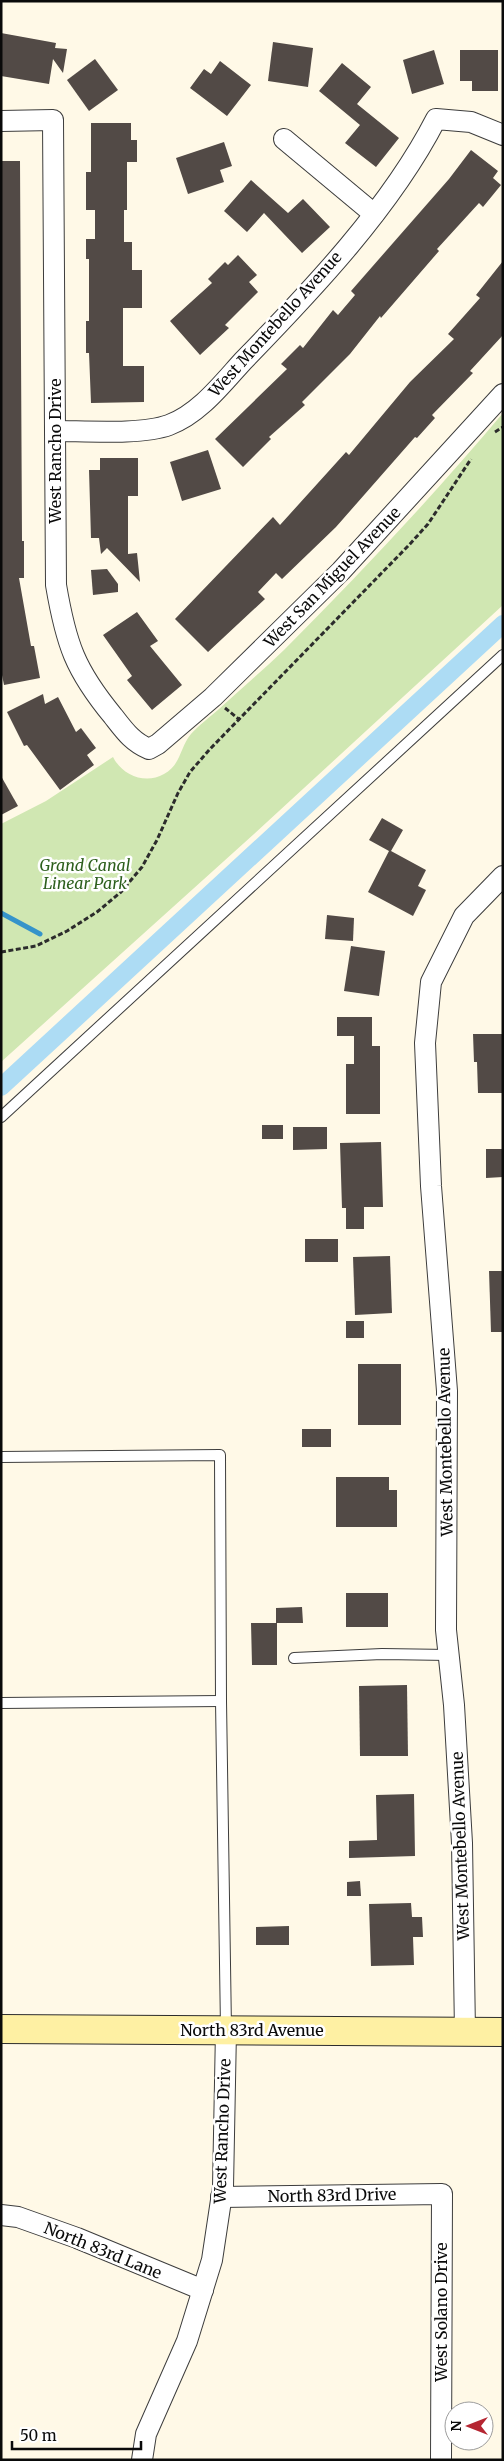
<svg xmlns="http://www.w3.org/2000/svg" width="504" height="2461" font-family="Merriweather,serif">
	<rect width="100%" height="100%" fill="#fff9e7"/>
	<path fill="#d0e7b2" d="M503 413V605L254 834 1 1062V824L46 801 113 757C122 775 145 785 164 774 181 765 180 747 191 734 199 725 210 717 219 709 241 689 263 670 284 650 360 574 434 495 503 413Z"/>
	<g fill="none" stroke-linecap="round" stroke-linejoin="round">
		<polyline stroke="#3594ca" stroke-width="5" points="1,913 40,934"/>
		<polyline stroke="#addcf4" stroke-width="18" points="1,1087 503,624"/>
	</g>
	<g fill="#524a46">
		<polygon points="1,33 56,43 55,48 67,49 63,73 53,59 49,84 1,76"/>
		<polygon points="273,42 313,48 308,87 268,81"/>
		<polygon points="434,50 444,84 412,94 403,60"/>
		<polygon points="460,50 498,50 498,91 472,91 472,81 460,81"/>
		<polygon points="95,59 118,90 89,111 67,80"/>
		<polygon points="220,61 251,85 227,116 190,88 204,69 211,74"/>
		<polygon points="342,63 371,87 357,104 399,138 376,167 345,143 360,125 319,91"/>
		<polygon points="91,123 131,123 131,140 137,140 137,162 127,162 127,210 124,210 124,242 132,242 132,270 142,270 142,308 123,308 123,366 144,366 144,402 91,403 89,353 86,353 86,321 89,321 89,259 86,259 86,239 95,239 95,210 86,210 86,172 91,172"/>
		<polygon points="224,142 232,166 220,170 224,182 188,194 176,158"/>
		<polygon points="471,150 498,171 493,178 501,185 483,207 479,203 437,249 439,251 381,318 380,316 350,354 302,402 305,405 269,437 271,439 243,467 215,439 287,369 281,364 300,345 303,348 333,310 338,315 355,295 351,291 449,179"/>
		<polygon points="1,161 20,161 22,541 24,541 24,578 19,578 31,646 34,646 40,678 4,685 1,670"/>
		<polygon points="251,180 288,213 303,199 330,227 302,253 264,213 247,232 224,211"/>
		<polygon points="238,255 257,275 249,282 258,292 225,325 229,328 200,355 170,321 212,283 208,279 225,262 228,265"/>
		<polygon points="503,261 503,335 470,371 473,373 432,415 435,418 417,438 415,437 336,527 282,579 276,573 258,592 265,599 208,652 175,619 273,517 280,525 346,452 349,455 410,382 454,339 448,334 480,298 476,295"/>
		<polygon points="208,450 221,489 182,501 170,462"/>
		<polygon points="100,458 138,458 138,496 128,496 128,554 137,553 140,582 107,548 101,554 99,538 91,538 89,470 100,470"/>
		<polygon points="107,569 118,584 118,592 93,595 91,570"/>
		<polygon points="137,612 158,641 150,646 182,685 152,710 127,680 132,676 103,635"/>
		<polygon points="43,694 45,704 58,697 76,732 81,728 96,748 87,755 94,765 60,790 27,745 24,746 7,712"/>
		<polygon points="1,776 18,806 1,815"/>
		<polygon points="382,818 403,830 391,851 426,870 418,886 426,890 413,916 368,892 389,851 369,840"/>
		<polygon points="327,915 354,918 353,941 325,939"/>
		<polygon points="351,946 385,951 379,996 344,991"/>
		<polygon points="337,1017 372,1017 372,1046 380,1046 380,1114 346,1114 346,1064 354,1064 354,1036 337,1036"/>
		<polygon points="473,1034 503,1034 503,1093 478,1093 477,1062 474,1062"/>
		<rect x="262" y="1125" width="21" height="14"/>
		<polygon points="293,1127 327,1127 327,1149 293,1150"/>
		<polygon points="381,1142 383,1207 364,1207 364,1229 346,1229 346,1208 342,1208 340,1143"/>
		<polygon points="486,1149 503,1149 503,1177 486,1178"/>
		<rect x="305" y="1239" width="33" height="23"/>
		<polygon points="390,1256 392,1313 355,1315 353,1257"/>
		<polygon points="489,1271 503,1271 503,1332 491,1332"/>
		<rect x="346" y="1321" width="18" height="17"/>
		<rect x="358" y="1364" width="43" height="61"/>
		<rect x="302" y="1429" width="29" height="18"/>
		<polygon points="336,1477 389,1477 389,1490 397,1490 397,1527 336,1527"/>
		<rect x="346" y="1593" width="42" height="34"/>
		<polygon points="302,1607 303,1623 277,1623 277,1665 252,1665 251,1623 276,1623 276,1608"/>
		<polygon points="407,1685 408,1756 360,1756 359,1686"/>
		<polygon points="414,1794 415,1856 349,1858 349,1841 377,1840 376,1795"/>
		<polygon points="360,1881 361,1896 347,1896 347,1882"/>
		<polygon points="411,1903 412,1917 422,1917 423,1937 413,1937 414,1965 371,1966 369,1904"/>
		<polygon points="289,1926 289,1945 256,1945 256,1927"/>
	</g>
	<g fill="none" stroke-linecap="round" stroke-linejoin="round">
		<g stroke="#3d3d3d" stroke-width="12">
			<g id="service">
				<polyline points="1,1117 503,655"/>
				<polyline points="1,1457 220,1455 221,1701 226,2029"/>
				<polyline points="294,1658 382,1654 449,1655"/>
				<polyline points="1,1703 221,1701"/>
			</g>
		</g>
		<g stroke="#3d3d3d" stroke-width="22">
			<g id="minor">
				<path d="M1 121 53 120 56 585C66 644 75 670 113 716 124 730 132 742 149 749L158 744 213 697 341 571 503 394"/>
				<polyline points="284,139 374,214"/>
				<path d="M55 431C85 431 142 435 169 425 199 414 222 384 243 361 312 290 391 207 436 119L471 122 503 135"/>
				<polyline points="465,2032 462,1843 454,1705 446,1630 447,1391 431,1186 425,1043 431,982 464,916 503,876"/>
				<polyline points="221,2197 442,2194 441,2460"/>
				<polyline points="1,2215 18,2217 77,2238 203,2290"/>
				<polyline points="142,2460 146,2434 187,2341 212,2260 223,2187 226,2030"/>
			</g>
		</g>
		<g stroke="#2c2c2c" stroke-width="30">
			<polyline id="secondary" points="1,2029 503,2032"/>
		</g>
		<g stroke="#2c2c2c" stroke-width="3" stroke-dasharray="5 2.5" stroke-linecap="butt">
			<polyline points="495,432 503,427"/>
			<polyline points="225,708 240,720"/>
			<polyline points="1,952 36,946 67,931 97,912 121,892 142,867 157,840 178,793 190,772 210,749 409,545 428,524 471,459"/>
		</g>
		<use href="#service" stroke="#fff" stroke-width="10"/>
		<use href="#minor" stroke="#fff" stroke-width="20"/>
		<use href="#secondary" stroke="#fef0a3" stroke-width="28"/>
	</g>
	<g text-anchor="middle" dominant-baseline="central" stroke-width="5" stroke-linejoin="round" paint-order="stroke">
		<g font-size="16" fill="#0a0a0a" stroke="#fff">
			<text transform="translate(275 324) rotate(-48)">West Montebello Avenue</text>
			<text transform="translate(55 451) rotate(-90)">West Rancho Drive</text>
			<text transform="translate(332 577) rotate(-46)">West San Miguel Avenue</text>
			<text transform="translate(445 1442) rotate(-91)">West Montebello Avenue</text>
			<text transform="translate(460 1846) rotate(-92)">West Montebello Avenue</text>
			<text x="252" y="2030">North 83rd Avenue</text>
			<text transform="translate(222 2131) rotate(-88)">West Rancho Drive</text>
			<text transform="translate(332 2195) rotate(-1)">North 83rd Drive</text>
			<text transform="translate(103 2250) rotate(22)">North 83rd Lane</text>
			<text transform="translate(441 2312) rotate(-90)">West Solano Drive</text>
		</g>
		<g font-size="16" font-style="italic" fill="#2d5f1d" stroke="#fff">
			<text x="85" y="865">Grand Canal<tspan x="85" dy="18">Linear Park</tspan></text>
		</g>
	</g>
	<rect width="504" height="2461" fill="none" stroke="#0a0a0a" stroke-width="5"/>
	<g transform="translate(469 2426) rotate(270)"><circle r="24" fill="#ffffff" stroke="#9d9d9d"/>
	<path d="M0-4L9 19L0 12L-9 19Z" fill="#b52632"/>
	<text y="-8" font-size="14" font-weight="bold" text-anchor="middle" fill="#0a0a0a">N</text>
	</g>
	<path d="M12 2441v8h129v-8" fill="none" stroke="#0a0a0a" stroke-width="2.5"/>
	<text x="20" y="2441" font-size="15" fill="#0a0a0a" stroke="#ffffff" stroke-width="4" paint-order="stroke">50 m</text>
</svg>
